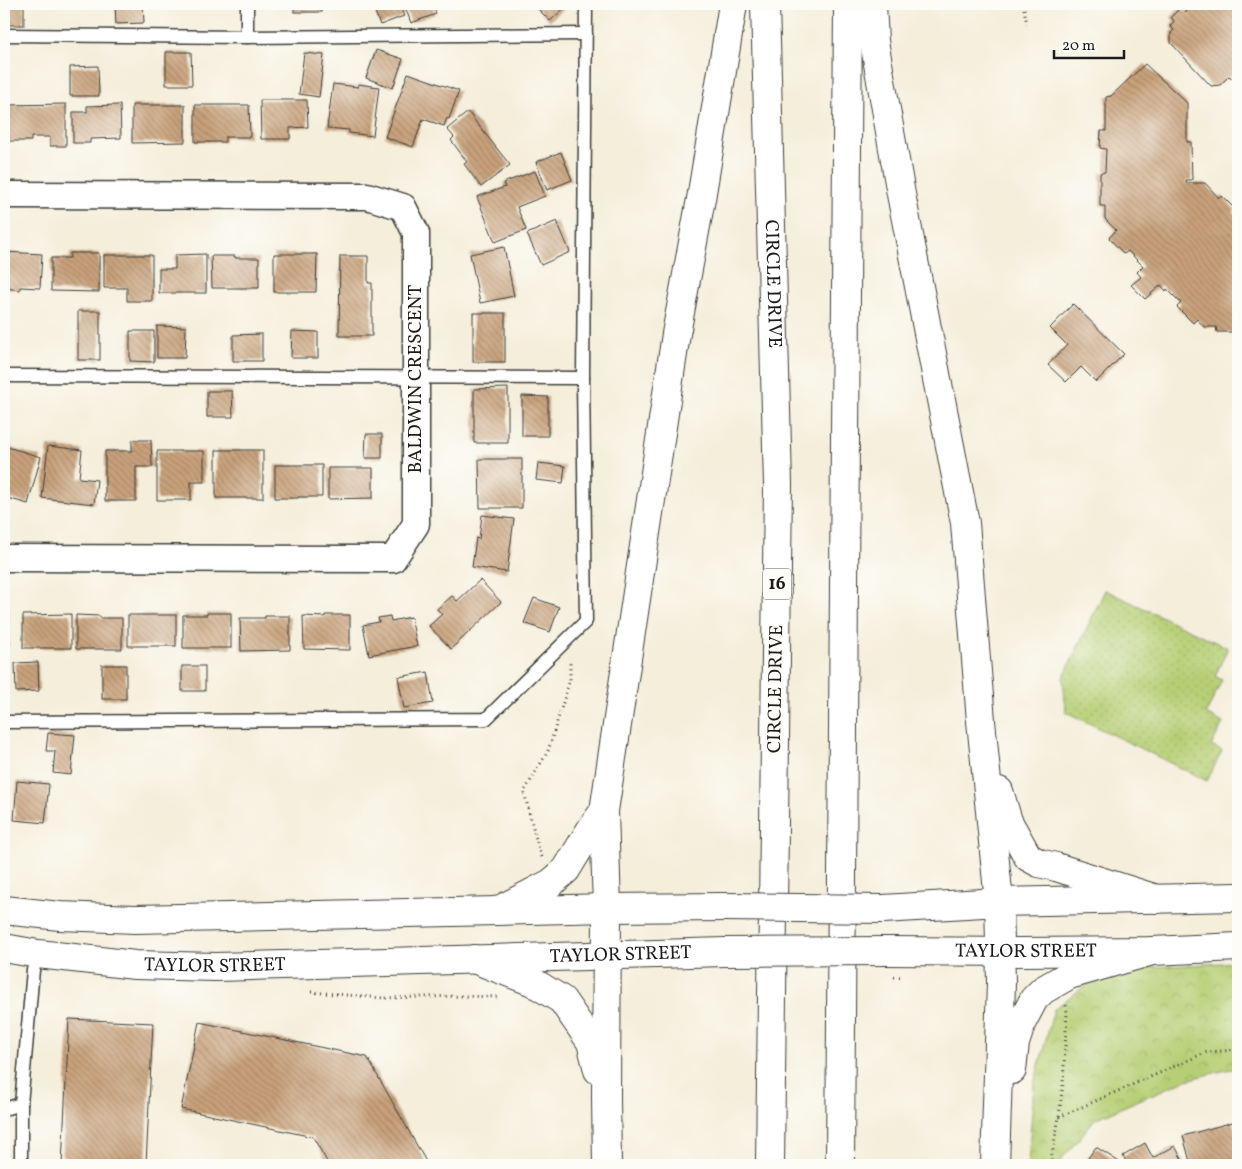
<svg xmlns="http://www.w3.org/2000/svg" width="1242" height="1169" font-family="Vollkorn,serif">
	<defs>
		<pattern id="park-crowns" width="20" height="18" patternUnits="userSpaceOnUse" patternTransform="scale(1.25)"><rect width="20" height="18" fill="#b6cf74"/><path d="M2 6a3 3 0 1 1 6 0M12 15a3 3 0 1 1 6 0" fill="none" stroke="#9cb164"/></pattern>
		<pattern id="garden-dots" width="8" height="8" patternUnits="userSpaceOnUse" patternTransform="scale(1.25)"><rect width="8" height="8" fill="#b6cf74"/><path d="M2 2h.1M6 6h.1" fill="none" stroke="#9cb164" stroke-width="1.8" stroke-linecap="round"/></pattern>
		<pattern id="building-back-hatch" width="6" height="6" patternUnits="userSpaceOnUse" patternTransform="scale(1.25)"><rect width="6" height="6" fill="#c9a27b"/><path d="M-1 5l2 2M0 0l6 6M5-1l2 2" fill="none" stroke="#a28364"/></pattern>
	</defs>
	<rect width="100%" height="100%" fill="#fdfcf7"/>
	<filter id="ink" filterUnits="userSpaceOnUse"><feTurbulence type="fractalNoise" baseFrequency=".02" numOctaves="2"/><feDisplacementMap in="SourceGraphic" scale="10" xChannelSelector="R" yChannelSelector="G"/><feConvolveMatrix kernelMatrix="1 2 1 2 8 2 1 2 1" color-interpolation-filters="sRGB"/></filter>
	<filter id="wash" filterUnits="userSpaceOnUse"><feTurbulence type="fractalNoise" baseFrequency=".0096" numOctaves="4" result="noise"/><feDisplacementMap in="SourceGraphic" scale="20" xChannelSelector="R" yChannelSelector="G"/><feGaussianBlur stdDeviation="1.12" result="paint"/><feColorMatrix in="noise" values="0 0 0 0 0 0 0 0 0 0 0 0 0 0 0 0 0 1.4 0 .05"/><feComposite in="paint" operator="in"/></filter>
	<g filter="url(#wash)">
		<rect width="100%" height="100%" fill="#f4eeda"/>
		<polygon fill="url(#park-crowns)" stroke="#697648" points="1238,962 1238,1068 1226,1070 1183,1081 1095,1119 1058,1164 1058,1165 1028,1165 1034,1084 1054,1009 1106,970"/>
		<polygon fill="url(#garden-dots)" stroke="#697648" points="1105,590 1228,648 1215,676 1222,680 1206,714 1223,723 1211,746 1222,751 1207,781 1066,712 1063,678"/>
		<g id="blocks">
			<g fill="url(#building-back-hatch)">
				<rect x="4" y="4" width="20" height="21"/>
				<polygon points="115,4 143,4 144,23 116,24"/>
				<rect x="294" y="4" width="28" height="8"/>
				<polygon points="372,4 399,4 404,16 380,25"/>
				<polygon points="404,4 433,4 436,14 411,23"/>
				<polygon points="533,4 569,4 550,21"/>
				<polygon points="1194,4 1238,4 1238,76 1234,80 1229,76 1220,85 1211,86 1171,43 1171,33 1174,30 1170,26 1174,21 1171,17 1181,7 1186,12"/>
				<polygon points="376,50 403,59 393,88 366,78"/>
				<polygon points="166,52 191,52 192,85 166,85"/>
				<polygon points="304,53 324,55 319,97 299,94"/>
				<polygon points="1145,64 1187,103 1187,142 1191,142 1192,180 1186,180 1186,183 1205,183 1219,198 1222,196 1236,210 1233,212 1238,217 1238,332 1217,332 1216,327 1204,327 1197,319 1193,323 1177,307 1181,303 1167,289 1166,291 1161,285 1145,299 1131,285 1141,277 1137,272 1143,266 1128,251 1124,254 1109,238 1116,230 1105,219 1105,206 1100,206 1100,173 1105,172 1106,149 1100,148 1101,131 1106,131 1106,97 1111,96"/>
				<polygon points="98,66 99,96 70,96 70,67"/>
				<polygon points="408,73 459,91 449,119 447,118 444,126 423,119 413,147 385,137"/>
				<polygon points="333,84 358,87 358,84 379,87 373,136 349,133 349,130 327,128"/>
				<polygon points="260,100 307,100 308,127 290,128 290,139 261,139"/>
				<polygon points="66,104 66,146 50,146 50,137 31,137 31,141 6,141 6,105"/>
				<polygon points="120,105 121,138 90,139 90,143 73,143 73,112 87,112 87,106"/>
				<polygon points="132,105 185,105 185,142 132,143"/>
				<polygon points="195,105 249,105 250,137 225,137 225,142 195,142"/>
				<polygon points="468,112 510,165 481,187 464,164 467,162 451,140 454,137 447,129"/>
				<polygon points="561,152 572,180 547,190 536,162"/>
				<polygon points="535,171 545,196 517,207 526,230 495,242 477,197 505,187 503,183"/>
				<polygon points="557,221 570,252 541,265 527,234"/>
				<polygon points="504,247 514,296 480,303 470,254"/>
				<polygon points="4,252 42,254 40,288 20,287 20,290 4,288"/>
				<polygon points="70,253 99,253 99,292 51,291 51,258 70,258"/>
				<polygon points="206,254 206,293 159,293 159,269 175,269 175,255"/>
				<polygon points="274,254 317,254 316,292 274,292"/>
				<polygon points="104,255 152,255 152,301 127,301 127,288 104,288"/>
				<polygon points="211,256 235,256 235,258 259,258 259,288 212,288"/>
				<polygon points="340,256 368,256 368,283 372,283 372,336 339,336"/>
				<polygon points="1073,304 1124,354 1096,382 1081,367 1066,382 1048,365 1067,345 1050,328"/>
				<rect x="78" y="311" width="22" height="49"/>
				<rect x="473" y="313" width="32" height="49"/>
				<polygon points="157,326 186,327 185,358 157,358"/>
				<polygon points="130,331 154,331 154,362 130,361"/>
				<polygon points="292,331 318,332 318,358 291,358"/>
				<polygon points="262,334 262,361 233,361 233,335"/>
				<polygon points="508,388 508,443 474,443 474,389"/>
				<polygon points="207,391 232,391 233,417 207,417"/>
				<polygon points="522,396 548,397 548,436 522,436"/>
				<polygon points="366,434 382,434 382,458 365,458"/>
				<polygon points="132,440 151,440 152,467 136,467 136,501 105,501 105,451 132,451"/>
				<polygon points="4,446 41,457 28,504 4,497"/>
				<polygon points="48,446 82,450 79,478 97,480 94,504 42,498"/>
				<rect x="216" y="450" width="47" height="48"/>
				<polygon points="157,451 204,451 204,482 191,482 191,500 157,500"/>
				<polygon points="479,459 522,459 522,508 480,508"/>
				<polygon points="538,463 565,466 563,483 536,480"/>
				<polygon points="275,465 322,465 322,497 298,497 298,498 275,498"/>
				<polygon points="328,468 373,468 373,498 328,499"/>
				<polygon points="482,515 514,519 507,572 472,567 476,538 479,539"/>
				<polygon points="480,580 501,602 451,649 429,626 442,614 437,609 452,596 457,601"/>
				<polygon points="534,598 559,607 550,632 524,623"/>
				<rect x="4" y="607" width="5" height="39"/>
				<polygon points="207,613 231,613 231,648 183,648 183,615 207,615"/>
				<polygon points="71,614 71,648 23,648 23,615"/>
				<polygon points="76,615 100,616 100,618 122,618 122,649 76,649"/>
				<rect x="128" y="615" width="48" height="31"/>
				<polygon points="325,615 350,615 350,650 304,649 303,616 325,617"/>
				<polygon points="265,616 290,616 290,650 241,651 240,618 265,618"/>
				<polygon points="390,616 391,621 411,617 417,646 369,655 363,625 379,622 378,618"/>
				<polygon points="38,662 39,691 16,692 15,663"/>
				<rect x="102" y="665" width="24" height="34"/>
				<rect x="182" y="666" width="23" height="25"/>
				<polygon points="428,672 433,703 404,708 398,677"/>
				<polygon points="48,733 75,735 71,775 53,773 55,751 46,751"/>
				<polygon points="17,781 49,784 45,823 14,820"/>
				<polygon points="69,1019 153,1023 146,1164 148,1165 62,1165"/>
				<polygon points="199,1022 367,1057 428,1165 329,1165 313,1137 181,1109"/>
				<polygon points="1233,1122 1238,1140 1238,1165 1191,1165 1183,1136"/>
				<polygon points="1145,1143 1153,1158 1175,1146 1185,1165 1128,1165 1123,1156"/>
				<polygon points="1096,1147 1124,1165 1083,1165"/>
			</g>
		</g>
	</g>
	<g filter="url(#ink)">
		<use href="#blocks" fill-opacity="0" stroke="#3c3c38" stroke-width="1"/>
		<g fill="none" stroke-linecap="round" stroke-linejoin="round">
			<g stroke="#3c3c38" stroke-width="15">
				<g id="lane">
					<polyline points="4,35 247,37 586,34"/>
					<polyline points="247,37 247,4"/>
					<polyline points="4,376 583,378"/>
					<polyline points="4,722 486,719 586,621 583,378 586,4"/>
					<polyline points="4,1109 21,1104"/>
					<polyline points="21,1165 21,1104 33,970 38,954"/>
				</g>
			</g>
			<g stroke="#3c3c38" stroke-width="29">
				<polyline id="street" points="4,195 367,196 403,207 416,233 416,524 393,559 4,558"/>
			</g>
			<g stroke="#3c3c38" stroke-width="30">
				<g id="secondary">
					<polyline points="883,909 999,902 1238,897"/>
					<polyline points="4,910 60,916 135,919 497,911 607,908 724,907"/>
					<path id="s1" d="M4 948 38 954 135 965 216 967 725 952"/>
					<path id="s2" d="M888 951 1021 952 1152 951 1238 947"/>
				</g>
			</g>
			<g stroke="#3c3c38" stroke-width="30">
				<g id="highway">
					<path id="s3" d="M765 4 778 484 770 1165"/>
					<polyline points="872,4 874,41 901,194 965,523 981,721 999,902 1001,983 995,1165"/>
					<polyline points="999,791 1008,821 1028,857 1039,863 1056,867 1157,899"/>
					<polyline points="497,911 551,883 566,870 591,829 604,811"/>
					<polyline points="474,959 533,982 562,1000 591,1042 598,1070"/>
					<polyline points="1012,1070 1015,1043 1022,1022 1034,999 1043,990 1069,975 1152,951"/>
					<polyline points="607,1165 606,1098 607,908 604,811 676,334 701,199 733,4"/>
					<polyline points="840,1165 848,4"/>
				</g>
			</g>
			<g stroke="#3c3c38" stroke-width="3" stroke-dasharray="1 4" stroke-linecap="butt">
				<polyline points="1023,4 1027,24"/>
				<polyline points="542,857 536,839 524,792 548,751 570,680 570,663"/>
				<polyline points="311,992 383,998 463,996 499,997"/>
				<polyline points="1059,1117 1207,1052 1238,1050"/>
				<polyline points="1050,1165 1059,1117 1063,1083 1067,1013 1066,1005"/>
			</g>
			<use href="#lane" stroke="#fff" stroke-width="12"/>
			<use href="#street" stroke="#fff" stroke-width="26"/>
			<use href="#secondary" stroke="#fff" stroke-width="28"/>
			<use href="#highway" stroke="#fff" stroke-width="28"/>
			<g stroke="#3c3c38" stroke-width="30" stroke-linecap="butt">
				<g id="secondary-bridge">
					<polyline points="724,907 883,909"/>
					<polyline points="725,952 888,951"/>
				</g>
			</g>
			<polyline stroke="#3c3c38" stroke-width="3" stroke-dasharray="1 4" stroke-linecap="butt" points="894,977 903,977"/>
			<use href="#secondary-bridge" stroke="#fff" stroke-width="28"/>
		</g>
	</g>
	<g text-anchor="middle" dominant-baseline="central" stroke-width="4.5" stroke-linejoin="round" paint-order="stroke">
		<rect fill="#fdfcf7" stroke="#605f5e" stroke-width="1" x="763" y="568.5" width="28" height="31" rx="4"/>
		<g font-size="18" font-weight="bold" fill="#1c1c1c">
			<text x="777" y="584">16</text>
		</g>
		<g font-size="19" fill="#1c1c1c" stroke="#fdfcf7">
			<text stroke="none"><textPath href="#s3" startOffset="280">CIRCLE DRIVE</textPath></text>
			<text transform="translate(416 379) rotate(-90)">BALDWIN CRESCENT</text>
			<text transform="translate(776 689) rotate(-89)">CIRCLE DRIVE</text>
			<text stroke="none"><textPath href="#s2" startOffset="138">TAYLOR STREET</textPath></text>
			<text stroke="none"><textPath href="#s1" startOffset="618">TAYLOR STREET</textPath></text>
			<text stroke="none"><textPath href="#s1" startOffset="212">TAYLOR STREET</textPath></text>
		</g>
	</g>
	<rect width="1242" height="1169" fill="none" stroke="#fdfcf7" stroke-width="20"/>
	<path d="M1054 50v8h70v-8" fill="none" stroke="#1c1c1c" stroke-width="2.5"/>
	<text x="1062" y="50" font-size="15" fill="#1c1c1c" stroke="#fdfcf7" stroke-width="4" paint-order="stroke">20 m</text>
</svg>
